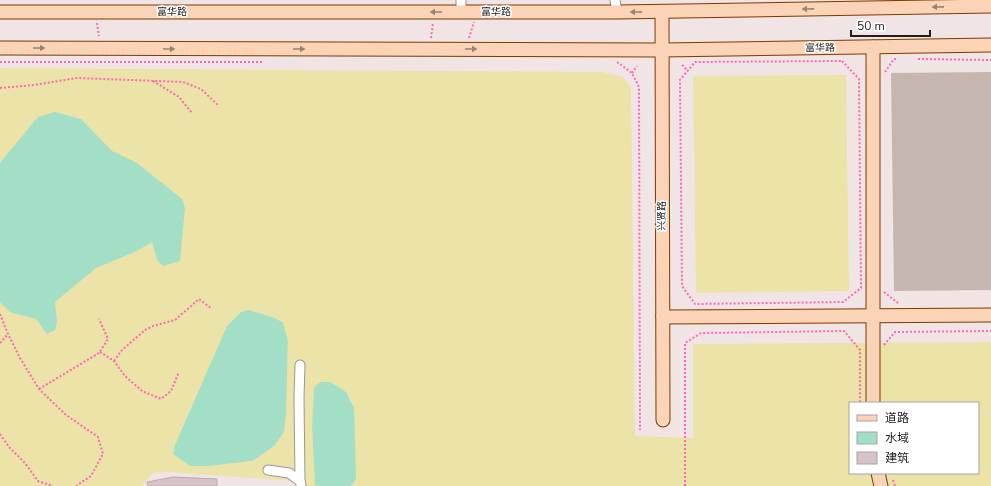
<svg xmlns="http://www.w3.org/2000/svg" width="991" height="486" font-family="'Nunito Sans','Noto Sans SC',sans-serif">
	<rect width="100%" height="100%" fill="#f0e5e4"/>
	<polygon fill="#c5b7af" points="991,72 991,290 894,291 891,73"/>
	<g fill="#ebe3a8" fill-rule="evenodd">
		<path d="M0 68 603 72 623 77 631 87 635 436 693 438V345L700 344 991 342V486H298L296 481 170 472 153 473 142 486H0ZM850 403H978V473H850Z"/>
		<polygon points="846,75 849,291 696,293 693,76"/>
	</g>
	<g fill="#a3dfc7">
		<polygon points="55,112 81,119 112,151 137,163 182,199 185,208 180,261 163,266 157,260 152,242 137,251 96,268 55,302 57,321 55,330 47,334 36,319 10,312 0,302 0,163 38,117"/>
		<polygon points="249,310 275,318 283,323 288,341 286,414 284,432 274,446 252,461 207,466 190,466 173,454 175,445 227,326 241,312"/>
		<polygon points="320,382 330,382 346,392 354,408 356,479 351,486 322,486 315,485 312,426 314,388"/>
	</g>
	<polygon fill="#d7c4c8" stroke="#c2a6ab" points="173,477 217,479 217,486 148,486 147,482"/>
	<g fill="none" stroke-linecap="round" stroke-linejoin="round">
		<g stroke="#989898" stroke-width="11">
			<g id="street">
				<polyline points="615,0 617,12"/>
				<polyline points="461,12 461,0"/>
				<polyline points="300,365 299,397 300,481"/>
				<polyline points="268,470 289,473 300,481 301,485"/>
			</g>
		</g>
		<g stroke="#7a3b01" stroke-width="15">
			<g id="secondary">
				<polyline points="0,12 617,12 991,6"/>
				<polyline points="662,12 663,420"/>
				<polyline points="0,48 662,50 991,45"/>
				<polyline points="663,317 991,315"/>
				<polyline points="873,403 873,47"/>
				<polyline points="878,473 881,486"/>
			</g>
		</g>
		<g stroke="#fe67b7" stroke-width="2" stroke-dasharray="2 2" stroke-linecap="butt">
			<polyline points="97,23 99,36"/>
			<polyline points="431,38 433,23"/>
			<polyline points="469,38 474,22"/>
			<polyline points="918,59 991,60"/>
			<polygon points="842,61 859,79 861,288 843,302 695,304 682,286 680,80 695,62"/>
			<polyline points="0,62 262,62"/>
			<polyline points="617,62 632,73 639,87 640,430"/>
			<polyline points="682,65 688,71"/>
			<polyline points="885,72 894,59 896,59"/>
			<polyline points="632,73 637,66"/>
			<polyline points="153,81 179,97 192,113"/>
			<polyline points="0,88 34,85 77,78 183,82 201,89 219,106"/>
			<polyline points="884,292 898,303"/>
			<polyline points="0,314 8,334 20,358 39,389 66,415 98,437 103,454 91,476 76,486"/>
			<polyline points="0,343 8,334"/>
			<polyline points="884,345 895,332 991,331"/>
			<polyline points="100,352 114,361 125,376 142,391 161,399 171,391 179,372"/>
			<polyline points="114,361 122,350 145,330 153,326 175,320 199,299 212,309"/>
			<polyline points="39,389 99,353 108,339 99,319"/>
			<polyline points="0,434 9,447 25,463 38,481 53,486"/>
			<polyline points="893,480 895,486"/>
			<polyline points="685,486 685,343 701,333 844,331 860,350 860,403"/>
		</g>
		<use href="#street" stroke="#fff" stroke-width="9"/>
		<use href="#secondary" stroke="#fbd3b6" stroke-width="13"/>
	</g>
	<defs><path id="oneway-solid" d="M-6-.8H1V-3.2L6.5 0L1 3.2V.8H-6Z"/></defs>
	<g fill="#988272">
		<use href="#oneway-solid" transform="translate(938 7) rotate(179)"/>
		<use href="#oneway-solid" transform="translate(808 9) rotate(179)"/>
		<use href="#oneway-solid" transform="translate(436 12) rotate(-180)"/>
		<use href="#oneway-solid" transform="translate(636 12) rotate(179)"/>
		<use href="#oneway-solid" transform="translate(39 48)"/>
		<use href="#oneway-solid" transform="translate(169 49)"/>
		<use href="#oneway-solid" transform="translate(299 49)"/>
		<use href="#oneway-solid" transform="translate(471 49)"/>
	</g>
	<g text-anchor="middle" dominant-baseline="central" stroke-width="3" stroke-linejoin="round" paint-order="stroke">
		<g font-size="10" fill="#1e1e1e" stroke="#fff">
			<text x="172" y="12">富华路</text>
			<text x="496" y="12">富华路</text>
			<text transform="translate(820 48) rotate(-1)">富华路</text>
			<text transform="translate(662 216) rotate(-90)">兴贤路</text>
		</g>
	</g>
	<rect x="849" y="402" width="130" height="72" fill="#ffffff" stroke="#a5a5a5"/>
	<rect x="857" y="415" width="20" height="6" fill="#fbd3b6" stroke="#a5a5a5"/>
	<text x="885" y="422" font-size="12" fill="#1e1e1e">道路</text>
	<rect x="857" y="432" width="20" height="12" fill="#a3dfc7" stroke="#a5a5a5"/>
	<text x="885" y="442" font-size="12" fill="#1e1e1e">水域</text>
	<rect x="857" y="452" width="20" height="12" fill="#d7c4c8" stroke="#a5a5a5"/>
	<text x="885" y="462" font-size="12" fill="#1e1e1e">建筑</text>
	<path d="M851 30v6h79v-6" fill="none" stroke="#1e1e1e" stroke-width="2"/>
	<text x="857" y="30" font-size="12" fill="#1e1e1e" stroke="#ffffff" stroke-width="3" paint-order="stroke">50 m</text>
</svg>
